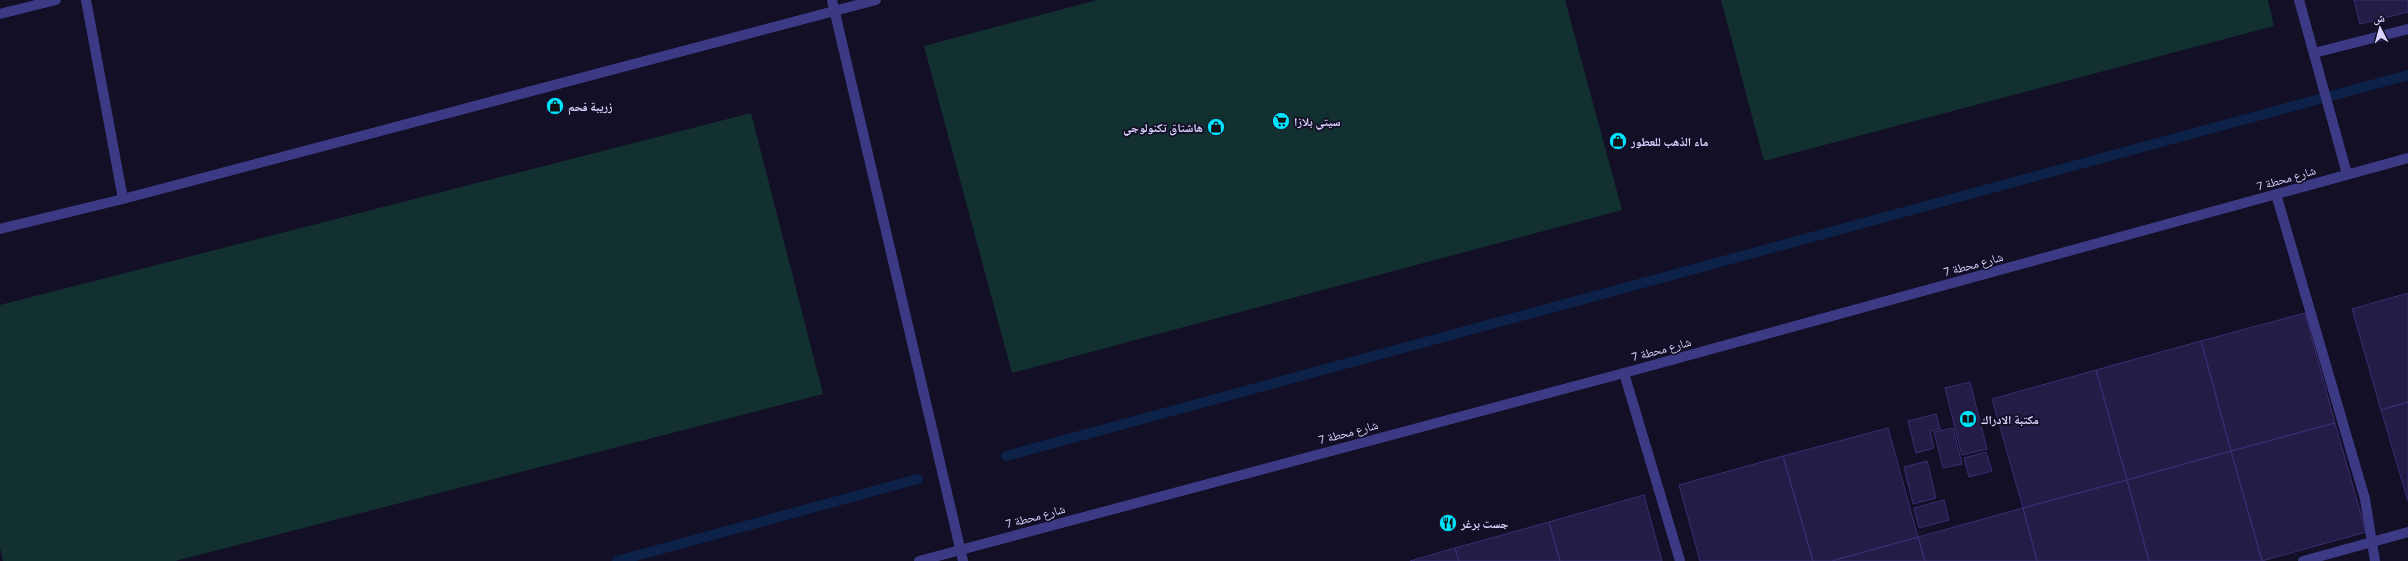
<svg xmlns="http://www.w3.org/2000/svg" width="2408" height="561" viewBox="0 0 2408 561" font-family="'Titillium Web','Noto Naskh Arabic',sans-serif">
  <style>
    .green { fill: #12302f }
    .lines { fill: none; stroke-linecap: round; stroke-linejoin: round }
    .stream { stroke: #0c2248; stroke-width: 10 }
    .building { fill: #241b47; stroke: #3b2d73 }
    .minor { stroke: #3d3a85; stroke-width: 10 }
    .tertiary { stroke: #3d3a85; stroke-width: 10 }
    .labels { text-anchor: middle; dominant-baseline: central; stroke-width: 3.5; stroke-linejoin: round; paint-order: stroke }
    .poi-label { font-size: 12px; font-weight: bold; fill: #d9d4ff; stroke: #130f26; text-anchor: start }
    .street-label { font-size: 12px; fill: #d9d4ff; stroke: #130f26 }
  </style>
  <rect width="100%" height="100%" fill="#130f26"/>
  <path class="green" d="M1097,0H1565L1622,210L1012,373L924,46Z
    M1721,0H2268L2274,26L1764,161Z
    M751,113L823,394L175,561H3L0,548V305Z"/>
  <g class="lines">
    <path class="stream" d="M1006,456L2408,75
      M617,561L918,479"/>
  </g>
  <path class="building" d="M2354,0H2408V12L2360,24Z
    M2408,293V402L2381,410L2352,309Z
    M2305,313L2335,423L2231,451L2201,341Z
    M2201,341L2231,451L2127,480L2096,370Z
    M2096,370L2127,480L2023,508L1992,399Z
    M1970,382L1987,449L1962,455L1945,388Z
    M2408,402V501L2381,410Z
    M1936,414L1940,429L1930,431L1934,448L1916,453L1908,421Z
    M2335,423L2366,532L2262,561L2231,451Z
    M1888,428L1918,537L1832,561H1813L1783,456Z
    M1953,428L1962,464L1943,468L1934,432Z
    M2231,451L2262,561H2149L2127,480Z
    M1986,452L1992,471L1969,477L1964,458Z
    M1783,456L1813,561H1700L1679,485Z
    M1927,461L1936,498L1913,504L1904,467Z
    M2127,480L2149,561H2037L2023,508Z
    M1644,495L1662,561H1560L1549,522Z
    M1944,500L1949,520L1919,528L1914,508Z
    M2023,508L2037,561H1925L1918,537Z
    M1549,522L1560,561H1459L1455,548Z
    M1918,537L1925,561H1832Z
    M1455,548L1459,561H1410Z"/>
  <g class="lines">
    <path class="minor" d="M86,0L123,199
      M2299,0L2347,174
      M0,14L56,0
      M2314,53L2408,29
      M2276,194L2365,499L2375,561
      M0,229L123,199L876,0
      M1624,373L1680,561
      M2303,561L2408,532"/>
    <path class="tertiary" d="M832,0L963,561
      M919,561L1624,373L2408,158"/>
  </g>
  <defs>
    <symbol id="shop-disc" viewBox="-11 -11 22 22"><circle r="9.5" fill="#00e5ff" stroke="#130f26"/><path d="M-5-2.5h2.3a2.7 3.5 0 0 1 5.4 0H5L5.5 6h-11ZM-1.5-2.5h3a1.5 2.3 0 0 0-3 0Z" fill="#111"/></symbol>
    <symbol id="supermarket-disc" viewBox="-11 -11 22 22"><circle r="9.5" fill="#00e5ff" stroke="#130f26"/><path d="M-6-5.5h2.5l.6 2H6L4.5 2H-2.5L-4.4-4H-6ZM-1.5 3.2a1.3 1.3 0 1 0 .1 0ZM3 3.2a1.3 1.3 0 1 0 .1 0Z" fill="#111"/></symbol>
    <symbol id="library-disc" viewBox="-11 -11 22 22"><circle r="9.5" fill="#00e5ff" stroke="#130f26"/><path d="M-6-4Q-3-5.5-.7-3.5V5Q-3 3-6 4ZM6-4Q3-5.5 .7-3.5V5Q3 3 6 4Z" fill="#111"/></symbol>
    <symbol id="restaurant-disc" viewBox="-11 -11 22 22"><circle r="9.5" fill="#00e5ff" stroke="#130f26"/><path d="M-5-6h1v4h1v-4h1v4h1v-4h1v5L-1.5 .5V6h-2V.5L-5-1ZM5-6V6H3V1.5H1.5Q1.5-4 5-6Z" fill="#111"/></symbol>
  </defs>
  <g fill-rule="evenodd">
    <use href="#shop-disc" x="545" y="96" width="20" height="20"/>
    <use href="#supermarket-disc" x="1271" y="111" width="20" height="20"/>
    <use href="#shop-disc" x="1206" y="117" width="20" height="20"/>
    <use href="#shop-disc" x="1608" y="131" width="20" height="20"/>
    <use href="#library-disc" x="1958" y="409" width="20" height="20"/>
    <use href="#restaurant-disc" x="1438" y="513" width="20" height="20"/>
  </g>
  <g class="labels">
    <g class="poi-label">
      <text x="568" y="106">زريبة فحم</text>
      <text x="1294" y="121">سيتي بلازا</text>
      <text x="1203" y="127" text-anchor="end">هاشتاق تكنولوجي</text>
      <text x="1631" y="141">ماء الذهب للعطور</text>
      <text x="1981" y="419">مكتبة الادراك</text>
      <text x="1461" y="523">جست برغر</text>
    </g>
    <g class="street-label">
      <text transform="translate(2286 178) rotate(-16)">شارع محطة 7</text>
      <text transform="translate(1973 264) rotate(-15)">شارع محطة 7</text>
      <text transform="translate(1661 349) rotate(-15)">شارع محطة 7</text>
      <text transform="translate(1348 432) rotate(-15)">شارع محطة 7</text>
      <text transform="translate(1035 516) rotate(-15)">شارع محطة 7</text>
    </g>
  </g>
  <g transform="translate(2380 28) rotate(354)" stroke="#130f26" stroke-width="3" paint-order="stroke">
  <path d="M0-3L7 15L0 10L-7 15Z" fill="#d9d4ff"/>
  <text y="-6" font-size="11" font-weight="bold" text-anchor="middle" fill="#d9d4ff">ش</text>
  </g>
</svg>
